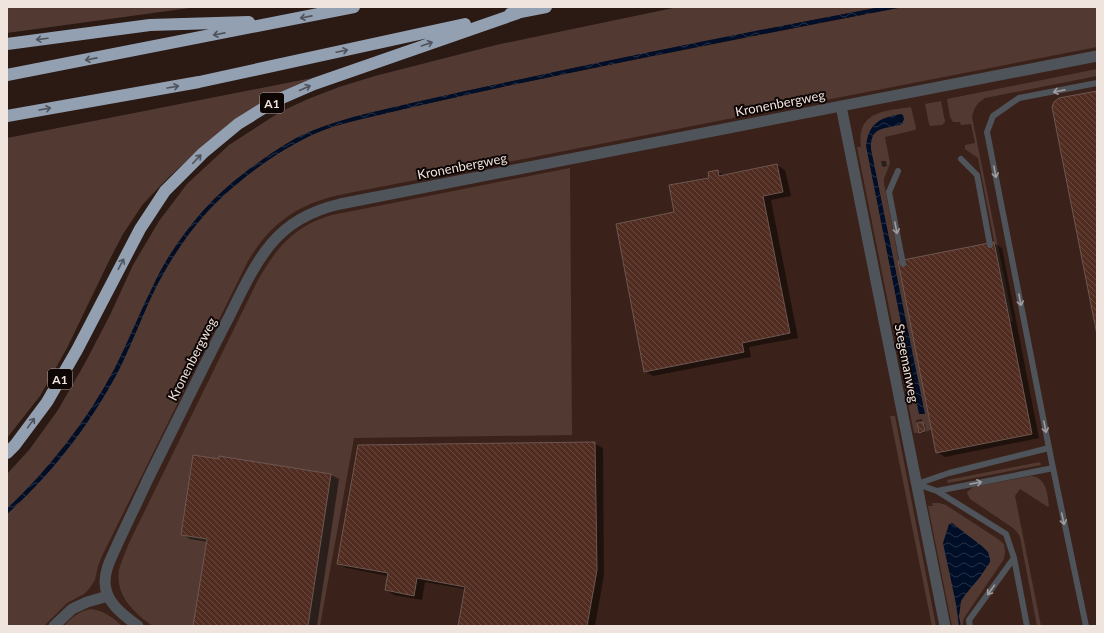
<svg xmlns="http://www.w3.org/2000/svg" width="1104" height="633" viewBox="0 0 1104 633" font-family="Lato,sans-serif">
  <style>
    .built { fill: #3a221a }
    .grass { fill: #523a33 }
    .water { fill: url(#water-waves) }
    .shadow { fill: #0007 }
    .building { fill: url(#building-back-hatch); stroke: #6d5751 }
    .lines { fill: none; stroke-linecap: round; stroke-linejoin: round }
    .service { stroke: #4f545b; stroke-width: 6 }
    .minor { stroke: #4f545b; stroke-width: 11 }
    .motorway { stroke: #92a0b1; stroke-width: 12 }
    .oneway { stroke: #50535b }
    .oneway2 { stroke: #a09c9d }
    .labels { text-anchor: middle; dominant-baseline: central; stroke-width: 4; stroke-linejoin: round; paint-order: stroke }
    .shield { fill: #0e0605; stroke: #aca19e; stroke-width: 1 }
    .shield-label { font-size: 12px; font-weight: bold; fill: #f0e4df }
    .street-label { font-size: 13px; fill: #f0e4df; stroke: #0e0605 }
  </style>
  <defs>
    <pattern id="water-waves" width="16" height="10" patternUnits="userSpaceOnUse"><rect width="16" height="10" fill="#000e27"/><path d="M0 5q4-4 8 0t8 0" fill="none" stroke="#263146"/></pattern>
    <pattern id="building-back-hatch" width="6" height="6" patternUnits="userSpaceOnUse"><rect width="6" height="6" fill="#512c20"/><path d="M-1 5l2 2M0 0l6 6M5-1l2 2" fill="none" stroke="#6a4a40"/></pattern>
  </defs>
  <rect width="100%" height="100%" fill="#2b1913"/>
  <path class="built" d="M1097,28V626H17L267,202Z"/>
  <path class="grass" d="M7,7H197L7,33Z
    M678,7H881C752,32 622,57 494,85C456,93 419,101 382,110C356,116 329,123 305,134C293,139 283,146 272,153C247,170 222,189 202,212C183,234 166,258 154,284C140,312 129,340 115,368C87,421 50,468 7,509V474L29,450L58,410L85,363L110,315L133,265L159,221L187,184L229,145L280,112L308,99L339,87L375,76L496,45Z
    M903,7H1097V47L339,195C296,205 270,224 248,261L101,558L98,566L95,580L89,589L84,594L67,603L44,626H7V514C51,473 90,425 118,370C132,343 143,313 157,285C171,259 187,234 207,212C235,182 277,150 314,134C334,125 361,119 383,114C422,104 462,96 502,87C635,59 769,33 903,7Z
    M1097,69V76L985,98C977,103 974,108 972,117L1013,321L1010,322L978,158L965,149V145L975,143L971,124L961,125L960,122H953L950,117L947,99Z
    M312,78L269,98L196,152L168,178L143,204L123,234L108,263L67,348L40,396L7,438V375L8,354L7,333V138Z
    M941,101L945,122L942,125L930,126L929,124L925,104Z
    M911,107L916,128L915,130L885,137L890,163L884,179V183L931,430L925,432L922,419L916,420L918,433H914L857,147H861C856,111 885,111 911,107Z
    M570,168L572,435L354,438L320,626H153C134,613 115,595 119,570C121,561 126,552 129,543L257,282C276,248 294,226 332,215Z
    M890,416H895L936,626H932Z
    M1040,462L1041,465L948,483L947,480Z
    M1032,476C1047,479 1047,493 1049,505L1048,507L1020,489L1015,496L1041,626H1037L1020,537L1017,532L1013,528L970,499L968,495L967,492L973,487Z
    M932,503H939L946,505L998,539L1004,544L1005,552L1004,559L964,618L962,626H952L928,506H933Z
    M91,609C105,611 112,617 122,626H64C72,617 79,611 91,609Z"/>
  <path class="water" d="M881,7H903C771,32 639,58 507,86C466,95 424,104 383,114C361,119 334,125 314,134C277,151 235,182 207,212C187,234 171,259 157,285C144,311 134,339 121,366C93,421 53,473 7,514V509C50,468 87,421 115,368C129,340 140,312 154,284C166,258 183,234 202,212C222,189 247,170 272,153C283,146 293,139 305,134C329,123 356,116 382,110C419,101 456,93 494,85C622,57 752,31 881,7Z
    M901,114L903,115L904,119L902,124C885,130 870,125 871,149L925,414H919L866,146C869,123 879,118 901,114Z
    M952,523L983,547L988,552L990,559V562L980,577L965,595L961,601L959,617L961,626H959L956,604L943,543L949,524Z"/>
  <path class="shadow" d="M881,161H886L887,166L884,167L882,166Z
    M777,165L785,170L791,196L771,200L798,338L749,347L751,357L653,376L645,371L675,213L717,171L724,176Z
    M994,243L1002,248L1039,438L945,457L937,452Z
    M923,423L925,424L926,432L921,433L920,432Z
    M594,443L603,448L604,575L595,626H459L465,589L425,582L422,600L394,595L386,590L388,576L347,568L338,564Z
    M220,458L331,475L339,479L317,626H194L208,542L190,539L182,534Z"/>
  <path class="building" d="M1097,91V335L1052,107L1054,102L1059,98Z
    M777,164L783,192L763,196L790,333L742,343L744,352L644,372L616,224L674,212L669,185L709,178L708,172L718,170L719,176Z
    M994,242L1032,434L936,453L898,261Z
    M923,422L925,431L919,433L917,423Z
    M595,442L597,570L587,626H458L465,587L417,578L414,596L385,590L388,573L337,564L358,445Z
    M193,455L219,459V456L331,474L308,626H193L207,539L181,535Z"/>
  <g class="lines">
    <path class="service" d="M961,159L977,175L990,245
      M898,171L889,192L903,264
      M1049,448L1053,468
      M937,491L1053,468L1086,626
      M970,626L969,620L1014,558
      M1027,626L1014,558L1006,534L937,491L917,484L949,473L1049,448L987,132L993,116L1019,98L1097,83"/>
    <path class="minor" d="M841,106L945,626
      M54,626L72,609L87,602L108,596
      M138,626C123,615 105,602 105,582C105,568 112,557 117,545C127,523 138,501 148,479C175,425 201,371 229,317C241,293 254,264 271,244C289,222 314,210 340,204L1097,56"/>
    <path class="motorway" d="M510,14L546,7
      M7,44L150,25L249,22
      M7,75L354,7
      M7,116L199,82L465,24
      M7,453L15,445L47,402L77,350L140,229L165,191L203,153L238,124L275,101L314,84L518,13"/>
  </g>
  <defs><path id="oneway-shaft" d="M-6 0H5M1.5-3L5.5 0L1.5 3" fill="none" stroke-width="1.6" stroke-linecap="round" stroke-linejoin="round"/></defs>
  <g class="oneway">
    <use href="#oneway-shaft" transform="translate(306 17) rotate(169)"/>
    <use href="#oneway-shaft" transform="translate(219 34) rotate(169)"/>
    <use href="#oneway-shaft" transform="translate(42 39) rotate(173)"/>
    <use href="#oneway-shaft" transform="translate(427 44) rotate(-19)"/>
    <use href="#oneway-shaft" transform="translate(342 51) rotate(-12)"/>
    <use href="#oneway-shaft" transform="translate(91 59) rotate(169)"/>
    <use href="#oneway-shaft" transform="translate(173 87) rotate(-10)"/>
    <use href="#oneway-shaft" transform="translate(305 88) rotate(-24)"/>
    <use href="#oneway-shaft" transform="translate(45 109) rotate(-10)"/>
    <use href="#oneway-shaft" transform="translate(197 159) rotate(-46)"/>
    <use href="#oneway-shaft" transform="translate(121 264) rotate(-62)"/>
    <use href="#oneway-shaft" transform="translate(31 423) rotate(-54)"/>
  </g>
  <g class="oneway2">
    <use href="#oneway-shaft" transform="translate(1059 91) rotate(169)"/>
    <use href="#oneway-shaft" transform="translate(995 172) rotate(79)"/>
    <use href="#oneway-shaft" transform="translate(896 228) rotate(79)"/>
    <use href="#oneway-shaft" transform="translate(1020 300) rotate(79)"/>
    <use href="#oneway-shaft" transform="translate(1045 427) rotate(79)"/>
    <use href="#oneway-shaft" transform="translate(976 483) rotate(-11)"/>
    <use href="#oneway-shaft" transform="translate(1063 519) rotate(78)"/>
    <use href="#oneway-shaft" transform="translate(991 590) rotate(126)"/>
  </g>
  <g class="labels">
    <g class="shield">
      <rect x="260" y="93" width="24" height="20" rx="3"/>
      <rect x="48" y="369" width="24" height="20" rx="3"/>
    </g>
    <g class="shield-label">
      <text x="272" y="103">A1</text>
      <text x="60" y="379">A1</text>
    </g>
    <g class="street-label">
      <text transform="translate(780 103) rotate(-11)">Kronenbergweg</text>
      <text transform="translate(462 166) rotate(-11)">Kronenbergweg</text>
      <text transform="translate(192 359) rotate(-63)">Kronenbergweg</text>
      <text transform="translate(907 363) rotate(79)">Stegemanweg</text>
    </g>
  </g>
  <rect width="1104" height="633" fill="none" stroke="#f0e4df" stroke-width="16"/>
</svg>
